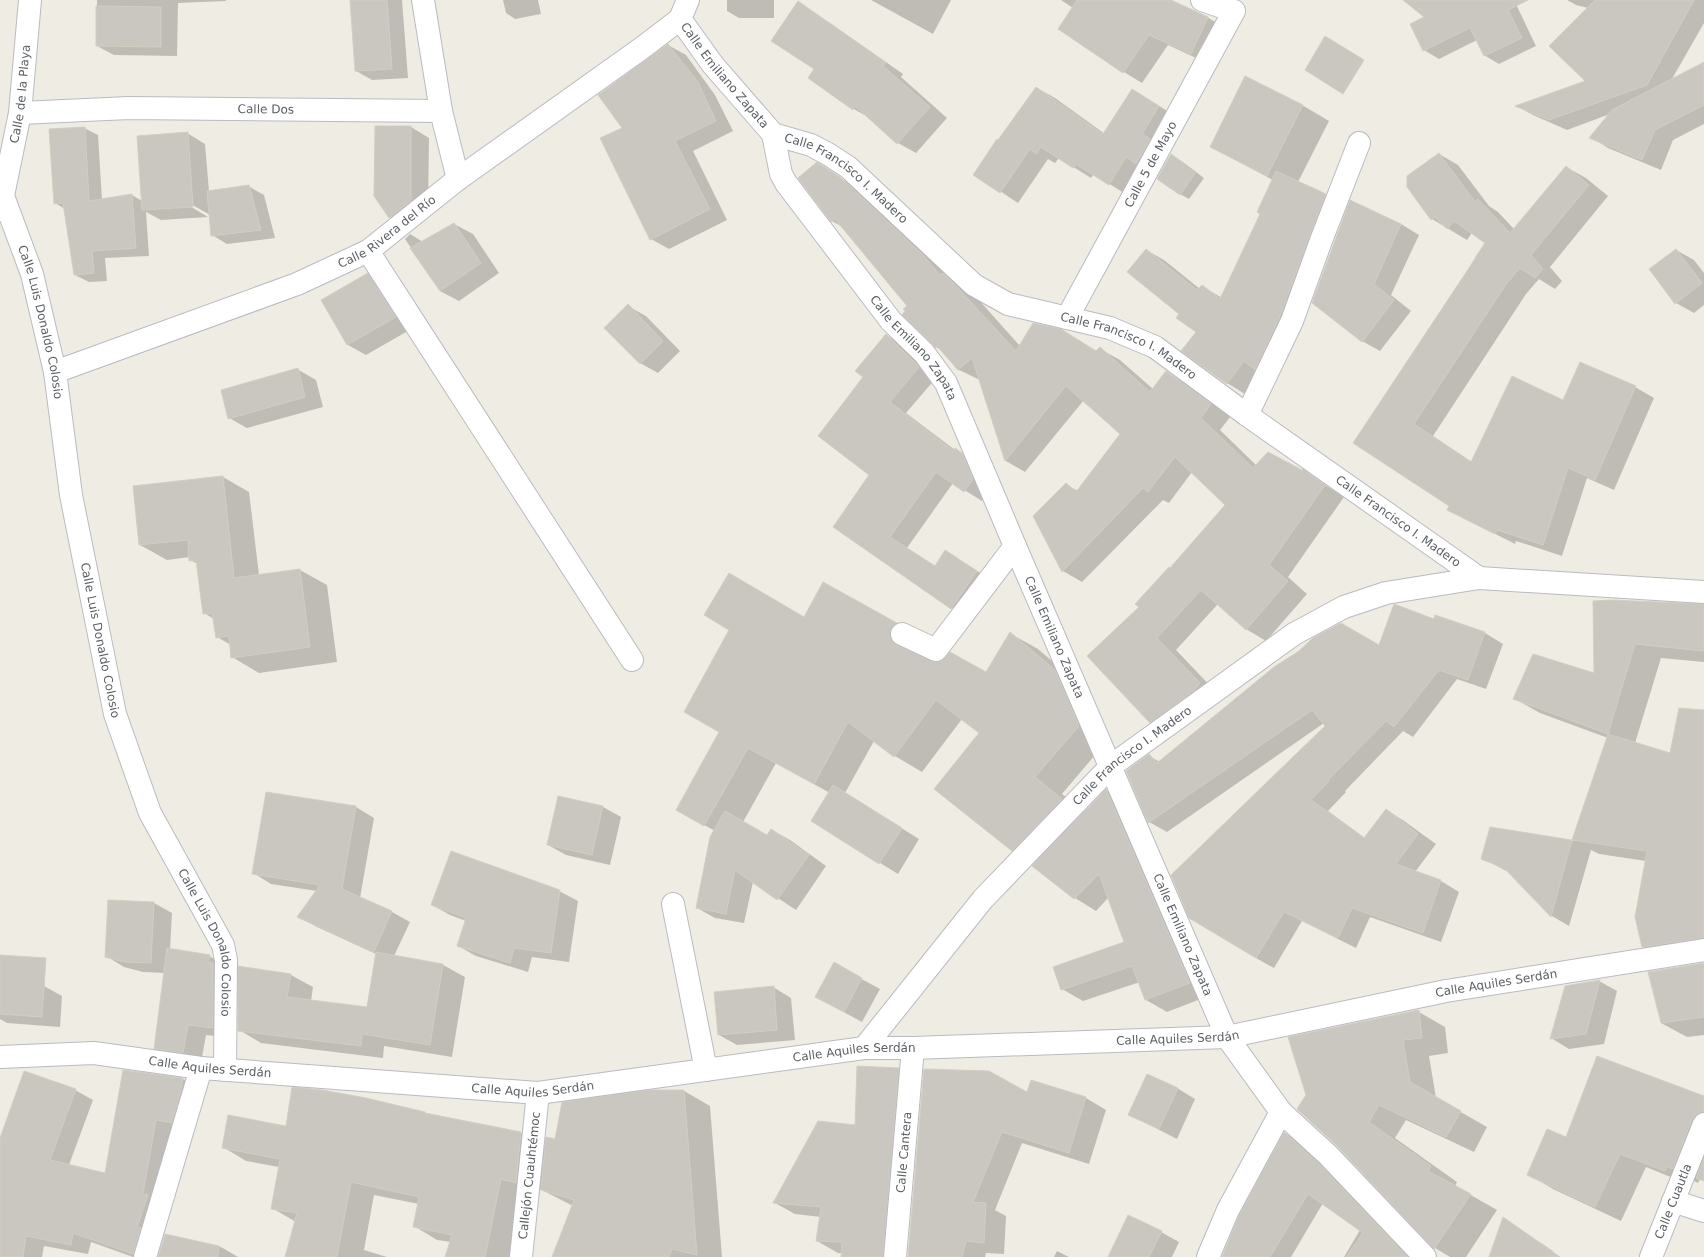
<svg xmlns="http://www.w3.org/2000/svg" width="1704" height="1257" viewBox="0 0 1704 1257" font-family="'DejaVu Sans',sans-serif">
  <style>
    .shadow { fill: #0003 }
    .building { fill: #cac7c0; stroke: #d4cec1 }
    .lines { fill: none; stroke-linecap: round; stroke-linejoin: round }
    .minor-casing { stroke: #b8bbc0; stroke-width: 24 }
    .minor { stroke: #fff; stroke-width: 22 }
    .labels { text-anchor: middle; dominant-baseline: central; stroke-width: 3; stroke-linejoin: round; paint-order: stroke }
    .street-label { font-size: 12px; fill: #5b6065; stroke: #fff }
  </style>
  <rect width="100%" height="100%" fill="#efece3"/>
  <path class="shadow" d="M97,0H226V1L178,3L177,56L114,55L97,46Z
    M351,0H402L408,78L372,80L356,71Z
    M503,0H538L541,14L515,19L506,13Z
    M727,0H774V18H739L727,11Z
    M871,0H951L933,34Z
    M1061,0H1169L1207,17L1225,28L1209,64L1168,45L1142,83L1124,72L1059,28L1073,8Z
    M1406,0H1514L1536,46L1499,64L1484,55L1477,40L1439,59L1424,50L1426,17Z
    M1567,0H1704V23L1672,79L1704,63V124L1673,140L1661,170L1608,148L1591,137L1610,114L1567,130L1533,115L1517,106L1586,81L1588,8L1576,5Z
    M816,14L833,25L903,74L901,77L947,118L916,153L898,143L871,119L854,109L815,69Z
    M668,45L686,55L715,95L733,131L693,151L727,220L669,249L651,239L624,128Z
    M1037,88L1055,98L1105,134L1133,90L1177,117L1127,195L1094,174L1091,178L1059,158L1055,163L1048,159L1018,203L974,174Z
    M1302,105L1329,121L1298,182L1343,205L1245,394L1227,383L1197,332L1181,314L1146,250L1164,260L1200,289L1202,286L1222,298L1262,214L1273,180L1211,147Z
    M376,127H411L429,138L428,211L408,228L390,217Z
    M84,128L98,135L102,200L132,195L142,201L187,133L205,144L209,191L248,186L264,195L275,238L227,244L212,235L210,215L189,203L188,205L208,217L161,220L146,212L149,256L105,258L107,281L89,282L75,275L65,209L55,203Z
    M1439,154L1458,165L1489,206L1498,212L1515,230L1566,167L1586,178L1608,196L1550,267L1562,281L1555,289L1539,279L1526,294L1433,436L1472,462L1564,402L1635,387L1654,398L1614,490L1587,478L1562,556L1516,541L1515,544L1468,520L1450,505L1354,443L1486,242L1472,233L1467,240L1432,219Z
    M1180,160L1204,178L1189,199L1180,194Z
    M817,164L860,190L978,299L1020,346L1097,352L1100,349L1120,360L1153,389L1166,372L1186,384L1231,416L1220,430L1257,466L1303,471L1344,497L1288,577L1307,594L1266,641L1246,629L1218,604L1176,650L1219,695L1171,733L1150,722L1140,607L1170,568L1226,505L1192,472L1169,503L1163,500L1082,582L1063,571L1067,485L1078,491L1122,434L1084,400L1025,472L1006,461L980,380L959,370L941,350L936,347L908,306L844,228L832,221L799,178Z
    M1351,202L1401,224L1419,235L1391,295L1411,311L1380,351L1362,341Z
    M454,224L473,234L499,273L459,301L440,291L405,239L410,234L423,242Z
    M1676,250L1694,260L1704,273V305L1694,313L1676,303Z
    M368,274L386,285L413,328L366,355L348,345L323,301Z
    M628,306L646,316L680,351L658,373L640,363Z
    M886,335L904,345L936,378L906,413L955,450L973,460L990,489L982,501L953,483L907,548L936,567L946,551L994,582L969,618L952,608L834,526L870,475L864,377Z
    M297,369L316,380L323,407L247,428L229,418Z
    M223,477L249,492L259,575L300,570L327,585L337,662L259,673L232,657L231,645L217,637L214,619L204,613L198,564L190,560V557L167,560L140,545Z
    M823,583L924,639L917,652L919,657L931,662L986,673L1011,634L1038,649L1082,687L1106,742L1062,794L1085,812L1106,790L1127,802L1211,995L1167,1012L1146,1000L1140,982L1083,1001L1062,989L1125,943L1108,898L1096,911L1075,898L1034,866L1036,863L1013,850L980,733L962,719L922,772L895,756L874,741L845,793L919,839L898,874L812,821L830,793L776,763L743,822L767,836L772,830L790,840L826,866L796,910L753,882L744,923L715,918L697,908L715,831L677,810L804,618Z
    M1594,602L1704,605V662L1661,658L1635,743L1671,755L1704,711V955L1668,961L1643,947L1646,861L1599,854L1591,850L1569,926L1552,916L1510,873L1482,858L1491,828L1573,841L1608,738L1540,713L1515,699L1595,674Z
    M1436,616L1485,633L1503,644L1486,689L1457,679L1413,737L1403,731L1345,791L1346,792L1328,811L1365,838L1387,810L1404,821L1436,844L1415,872L1441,881L1459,892L1441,942L1370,917L1356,948L1302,921L1274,968L1256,958L1327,726L1324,723L1167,832L1149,822V756L1160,762L1379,646L1434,620Z
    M267,793L356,807L374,818L360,898L392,912L410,922L394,956L443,965L465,977L452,1057L384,1046L383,1058L261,1043L239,1030L291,975L313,987L311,1001L368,1008L376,954L317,927L299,917L317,891L271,884L253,873Z
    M559,797L603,807L621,817L610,865L566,855L548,845Z
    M559,891L578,901L569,962L532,957L528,972L476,956L458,946L466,921L450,915L432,905Z
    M109,901L154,903L172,913L170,950L209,956L227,966L231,1038L206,1035L201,1063L173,1059L155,1048L165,973L143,972L124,967L106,956Z
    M834,964L880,989L862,1022L816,997Z
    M1704,964V1035L1687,1037L1661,1023Z
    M1599,981L1617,991L1604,1044L1569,1049L1551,1038Z
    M0,985L44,986L62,996L60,1027L7,1023L0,1019Z
    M773,987L791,998L795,1040L737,1045L719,1035Z
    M1419,1012L1445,1027L1448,1053L1429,1056L1436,1098L1487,1127L1474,1152L1406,1120L1395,1138L1457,1182L1455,1186L1497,1210L1466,1257H1450L1435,1248L1338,1146Z
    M898,1069L919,1080L904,1257H842L843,1253H838L817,1241L821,1217L795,1214L775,1203L856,1126Z
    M183,1079L200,1089L152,1257H133L91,1242L88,1254L44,1246L42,1257H0V1141L75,1090L93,1100L69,1165L105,1175Z
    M1032,1081L1086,1098L1106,1110L1089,1164L1022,1143L995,1210L1006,1216L1004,1254L986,1253L985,1257H909L1028,1093Z
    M1177,1088L1195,1099L1177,1139L1130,1115Z
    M684,1091L710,1106L722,1257H557L573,1206L540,1189L539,1196L525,1191L511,1257H446L451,1242L437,1240L414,1226L419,1204L374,1195L364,1250L387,1257H286L296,1222L272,1208L279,1167L246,1161L223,1147L286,1127L366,1098L425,1113L429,1115L521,1133L546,1148L556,1140Z
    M1704,1097V1118L1692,1111L1691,1113L1704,1120V1181L1700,1179L1698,1183L1692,1180L1690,1185L1646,1167L1621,1221L1553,1189L1528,1174L1567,1138Z
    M1285,1133L1300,1142L1334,1174L1413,1257H1344L1360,1230L1323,1203L1291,1257H1223Z
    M1503,1218L1553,1251L1551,1257H1490Z
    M1161,1232L1179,1242L1172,1257H1109Z
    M166,1235L221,1247L238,1257H159Z
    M1057,1251L1069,1257H1054Z"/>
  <path class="building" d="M350,0H387L392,69L355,71Z
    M1077,0H1171L1208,17L1191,54L1149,35L1123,73L1058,29Z
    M1403,0H1528L1508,10L1522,38L1484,56L1470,28L1423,51L1410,24L1424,17Z
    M1595,0H1694L1647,85L1549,120L1515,106L1585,81L1549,46Z
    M798,1L886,63L883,66L930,107L897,144L855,106L853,110L808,78L814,69L771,41Z
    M96,6L161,7V47L96,46Z
    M1325,36L1364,60L1343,94L1305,70Z
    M668,44L698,82L716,121L675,141L710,209L650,240L600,138L622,128L598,95Z
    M1704,62V105L1655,130L1642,160L1589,138L1612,110Z
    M1245,76L1303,105L1267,176L1210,147Z
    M1036,87L1103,134L1132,89L1159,106L1142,134L1150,139L1136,164L1126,157L1109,185L1076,164L1073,168L1041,147L1036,154L1030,149L1000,193L973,175L997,139L998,140Z
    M375,126H411V201L389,218L374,196Z
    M85,127L89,201L132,194L136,248L92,251L94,273L74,275L63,203L54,204L49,129Z
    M188,132L193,207L142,210L137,136Z
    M1439,153L1475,202L1478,199L1510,233L1566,166L1589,185L1531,255L1543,269L1535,278L1520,268L1507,283L1414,424L1471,462L1512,376L1563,400L1580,362L1636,386L1595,480L1568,468L1543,545L1497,530L1495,534L1447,510L1449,506L1353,443L1475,259V258L1485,243L1454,221L1447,229L1435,217L1431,220L1407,187V176Z
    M1171,154L1196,172L1180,195L1157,179Z
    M817,162L840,177L923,255L940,275L943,273L957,287L1016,351L1033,323L1061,329L1096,351L1100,347L1150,392L1166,371L1211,404L1201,418L1253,468L1268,452L1302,470L1303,469L1325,485L1269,565L1288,581L1246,630L1201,590L1157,638L1200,683L1193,692L1150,723L1087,656L1139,607L1135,604L1169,567L1170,568L1225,505L1175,457L1148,492L1143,488L1062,572L1033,516L1066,483L1076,492L1120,434L1066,386L1005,461L972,358L958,370L937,346L936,348L902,315L905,311L903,309L907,306L835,219L831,222L798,178Z
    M1276,171L1326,194L1280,316L1255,370L1244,361L1227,384L1181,351L1196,332L1176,318L1179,314L1127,272L1146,249L1197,290L1202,285L1220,299L1260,214L1257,212Z
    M249,185L261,230L211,236L207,191Z
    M1350,200L1401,224L1374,284L1394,300L1362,342L1312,303Z
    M454,223L481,263L440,291L410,248Z
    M1676,249L1702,283L1675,304L1649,269Z
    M368,273L396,317L347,345L321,300Z
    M628,304L663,341L640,364L604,328Z
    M886,334L919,367L890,402L954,451L955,448L962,453L973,479L964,492L936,472L890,537L935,566L945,550L977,571L951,609L833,527L869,475L818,436L863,377L855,371Z
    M298,368L305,397L228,419L221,390Z
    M223,476L234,578L300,569L310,647L231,658L229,636L216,638L212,613L203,614L196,560L189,561L188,540L139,545L133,486Z
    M729,573L804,617L823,582L897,623L891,629L890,635L892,641L897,645L936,662L942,661L950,652L986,672L1010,632L1055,670L1079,726L1035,777L1062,799L1012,851L934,789L979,733L936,700L894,757L848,722L814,784L748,748L704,826L676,810L719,732L684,712L729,630L704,615Z
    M1612,600L1704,604V651L1635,644L1608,734L1513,699L1533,654L1594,673L1593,601Z
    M1394,604L1434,619L1435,615L1485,632L1468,680L1439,670L1394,727L1386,721L1328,780L1329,781L1311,800L1364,838L1386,809L1418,834L1396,864L1441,880L1423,933L1352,908L1338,938L1284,912L1256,958L1189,918L1171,875L1325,726L1312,710L1148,823L1126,771L1149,754L1157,763L1274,667L1299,651L1313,638L1341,623L1379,645Z
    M1679,708L1704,710V938L1642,947L1635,917L1647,851L1572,840L1608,734L1670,753Z
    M833,785L902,828L879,864L811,821Z
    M1106,789L1190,983L1145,1000L1132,966L1061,990L1053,967L1124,942L1099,874L1074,899L1032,866Z
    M266,792L356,806L342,889L392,911L374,952L297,917L320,885L252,874Z
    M558,796L603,806L592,855L547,845Z
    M725,811L767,835L771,829L809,855L777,900L735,870L726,914L696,908L710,837Z
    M1490,827L1572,840L1551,917L1504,868L1481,859Z
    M451,851L560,890L551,953L514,948L510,963L457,946L466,918L431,905Z
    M108,900L154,902L151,963L124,962L105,957Z
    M167,948L210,955L208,962L213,963V1028L188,1025L183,1053L154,1049Z
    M376,952L443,964L430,1045L362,1034L361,1046L238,1031V966L291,974L287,997L367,1007Z
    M0,955L46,958L42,1017L0,1014Z
    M834,962L862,978L844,1012L815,997Z
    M1704,963V1017L1661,1023L1648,972Z
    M1600,980L1586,1034L1550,1039L1565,986Z
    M774,986L777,1030L718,1035L714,992Z
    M1419,1010L1422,1038L1403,1040L1410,1082L1461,1111L1446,1137L1379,1105L1369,1122L1431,1166L1428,1171L1471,1194L1434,1249L1337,1146L1297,1109L1306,1095L1288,1037Z
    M1597,1056L1704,1096V1112L1697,1114L1692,1119L1673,1169L1667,1167L1665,1171L1620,1154L1595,1207L1527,1175L1547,1129L1566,1137Z
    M857,1066L899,1068L883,1257H841L842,1242L816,1241L821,1207L773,1203L818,1121L855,1125Z
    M924,1069L989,1071L1027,1092L1031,1080L1086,1097L1069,1153L1002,1132L973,1202L986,1203L984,1243L966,1241L962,1257H908Z
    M123,1070L183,1078L180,1095L172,1123L156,1120L143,1194L148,1195L137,1227L141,1228L133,1254L73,1233L71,1245L26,1236L23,1257H0V1138L24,1071L76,1089L50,1160L105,1173Z
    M1147,1074L1178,1088L1159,1129L1128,1115Z
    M292,1087L322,1090L366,1098L425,1112V1113L521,1132L516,1183L501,1179L485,1257H445L452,1235L413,1227L419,1197L351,1182L337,1257H285L297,1213L271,1209L280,1159L222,1148L228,1115L286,1126Z
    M648,1090H684L697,1255L672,1249L669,1257H552L574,1200L541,1190L546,1137L555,1139L562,1102Z
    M1284,1132L1319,1164L1408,1257H1346L1363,1233L1308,1194L1270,1257H1222L1239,1215Z
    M1704,1158V1181L1696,1178Z
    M1128,1215L1162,1231L1149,1257H1108Z
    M1503,1217L1560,1257H1489Z
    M165,1234L219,1246L218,1257H158Z"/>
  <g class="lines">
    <defs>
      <g id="minor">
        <path d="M423,0L441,111"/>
        <path id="s1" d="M680,19L713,65L773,134L781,174L786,183L891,321L924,353L946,383L1015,546L1227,1037L1281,1112L1328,1155L1425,1257"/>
        <path d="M680,19L688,0"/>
        <path id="s2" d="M20,113L129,108L441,111L458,179"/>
        <path id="s3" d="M773,134L811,145L828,154L848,167L974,285L1008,304L1110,328L1155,347L1247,415L1479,578"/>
        <path id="s4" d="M3,196L32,274L55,372L71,495L115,714L150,813L223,945L226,960L225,1070"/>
        <path id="s5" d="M0,210L20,113L30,0"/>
        <path d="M368,251L632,660"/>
        <path id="s6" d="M1067,318L1234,11L1202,0"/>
        <path id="s7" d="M55,372L297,284L368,251L458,179L642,48L680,19"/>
        <path d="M1247,415L1292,321L1322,238L1359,143"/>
        <path d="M902,634L936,650L1015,546"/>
        <path d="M673,904L706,1070"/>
        <path id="s8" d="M864,1048L983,899L1111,766L1294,634L1344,607L1386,593L1479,578L1704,592"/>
        <path id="s9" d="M0,1057L94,1053L201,1068L538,1093L864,1048H913L1227,1037L1446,991L1704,950"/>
        <path d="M1673,1201L1704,1211"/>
        <path d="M145,1257L201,1068"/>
        <path id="s10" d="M521,1257L538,1093"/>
        <path id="s11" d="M895,1257L913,1048"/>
        <path d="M1208,1257L1228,1210L1281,1112"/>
        <path id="s12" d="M1651,1257L1704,1124"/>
      </g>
    </defs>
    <use href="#minor" class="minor-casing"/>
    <use href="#minor" class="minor"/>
  </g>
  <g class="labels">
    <g class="street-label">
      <text stroke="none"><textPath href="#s1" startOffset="72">Calle Emiliano Zapata</textPath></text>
      <text stroke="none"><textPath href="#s5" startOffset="118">Calle de la Playa</textPath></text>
      <text stroke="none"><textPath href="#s2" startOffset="246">Calle Dos</textPath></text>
      <text stroke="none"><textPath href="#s6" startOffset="175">Calle 5 de Mayo</textPath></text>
      <text stroke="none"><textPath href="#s3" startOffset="87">Calle Francisco I. Madero</textPath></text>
      <text stroke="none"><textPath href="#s7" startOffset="362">Calle Rivera del Río</textPath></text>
      <text stroke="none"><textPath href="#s4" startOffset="132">Calle Luis Donaldo Colosio</textPath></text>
      <text stroke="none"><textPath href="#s3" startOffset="423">Calle Francisco I. Madero</textPath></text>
      <text stroke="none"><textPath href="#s1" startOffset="408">Calle Emiliano Zapata</textPath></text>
      <text stroke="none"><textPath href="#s3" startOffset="747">Calle Francisco I. Madero</textPath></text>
      <text stroke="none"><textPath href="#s1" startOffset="732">Calle Emiliano Zapata</textPath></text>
      <text stroke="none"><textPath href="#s4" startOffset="456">Calle Luis Donaldo Colosio</textPath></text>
      <text stroke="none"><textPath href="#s8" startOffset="398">Calle Francisco I. Madero</textPath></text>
      <text stroke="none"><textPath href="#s1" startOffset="1056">Calle Emiliano Zapata</textPath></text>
      <text stroke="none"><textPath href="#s4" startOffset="780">Calle Luis Donaldo Colosio</textPath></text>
      <text stroke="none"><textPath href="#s9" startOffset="1507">Calle Aquiles Serdán</textPath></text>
      <text stroke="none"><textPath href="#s9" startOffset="1183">Calle Aquiles Serdán</textPath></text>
      <text stroke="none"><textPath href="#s9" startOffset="859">Calle Aquiles Serdán</textPath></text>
      <text stroke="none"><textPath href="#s9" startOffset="211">Calle Aquiles Serdán</textPath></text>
      <text stroke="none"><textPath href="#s9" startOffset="535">Calle Aquiles Serdán</textPath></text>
      <text stroke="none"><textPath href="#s11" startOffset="105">Calle Cantera</textPath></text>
      <text stroke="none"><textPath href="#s10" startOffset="82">Callejón Cuauhtémoc</textPath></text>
      <text stroke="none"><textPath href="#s12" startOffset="60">Calle Cuautla</textPath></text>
    </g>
  </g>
</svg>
